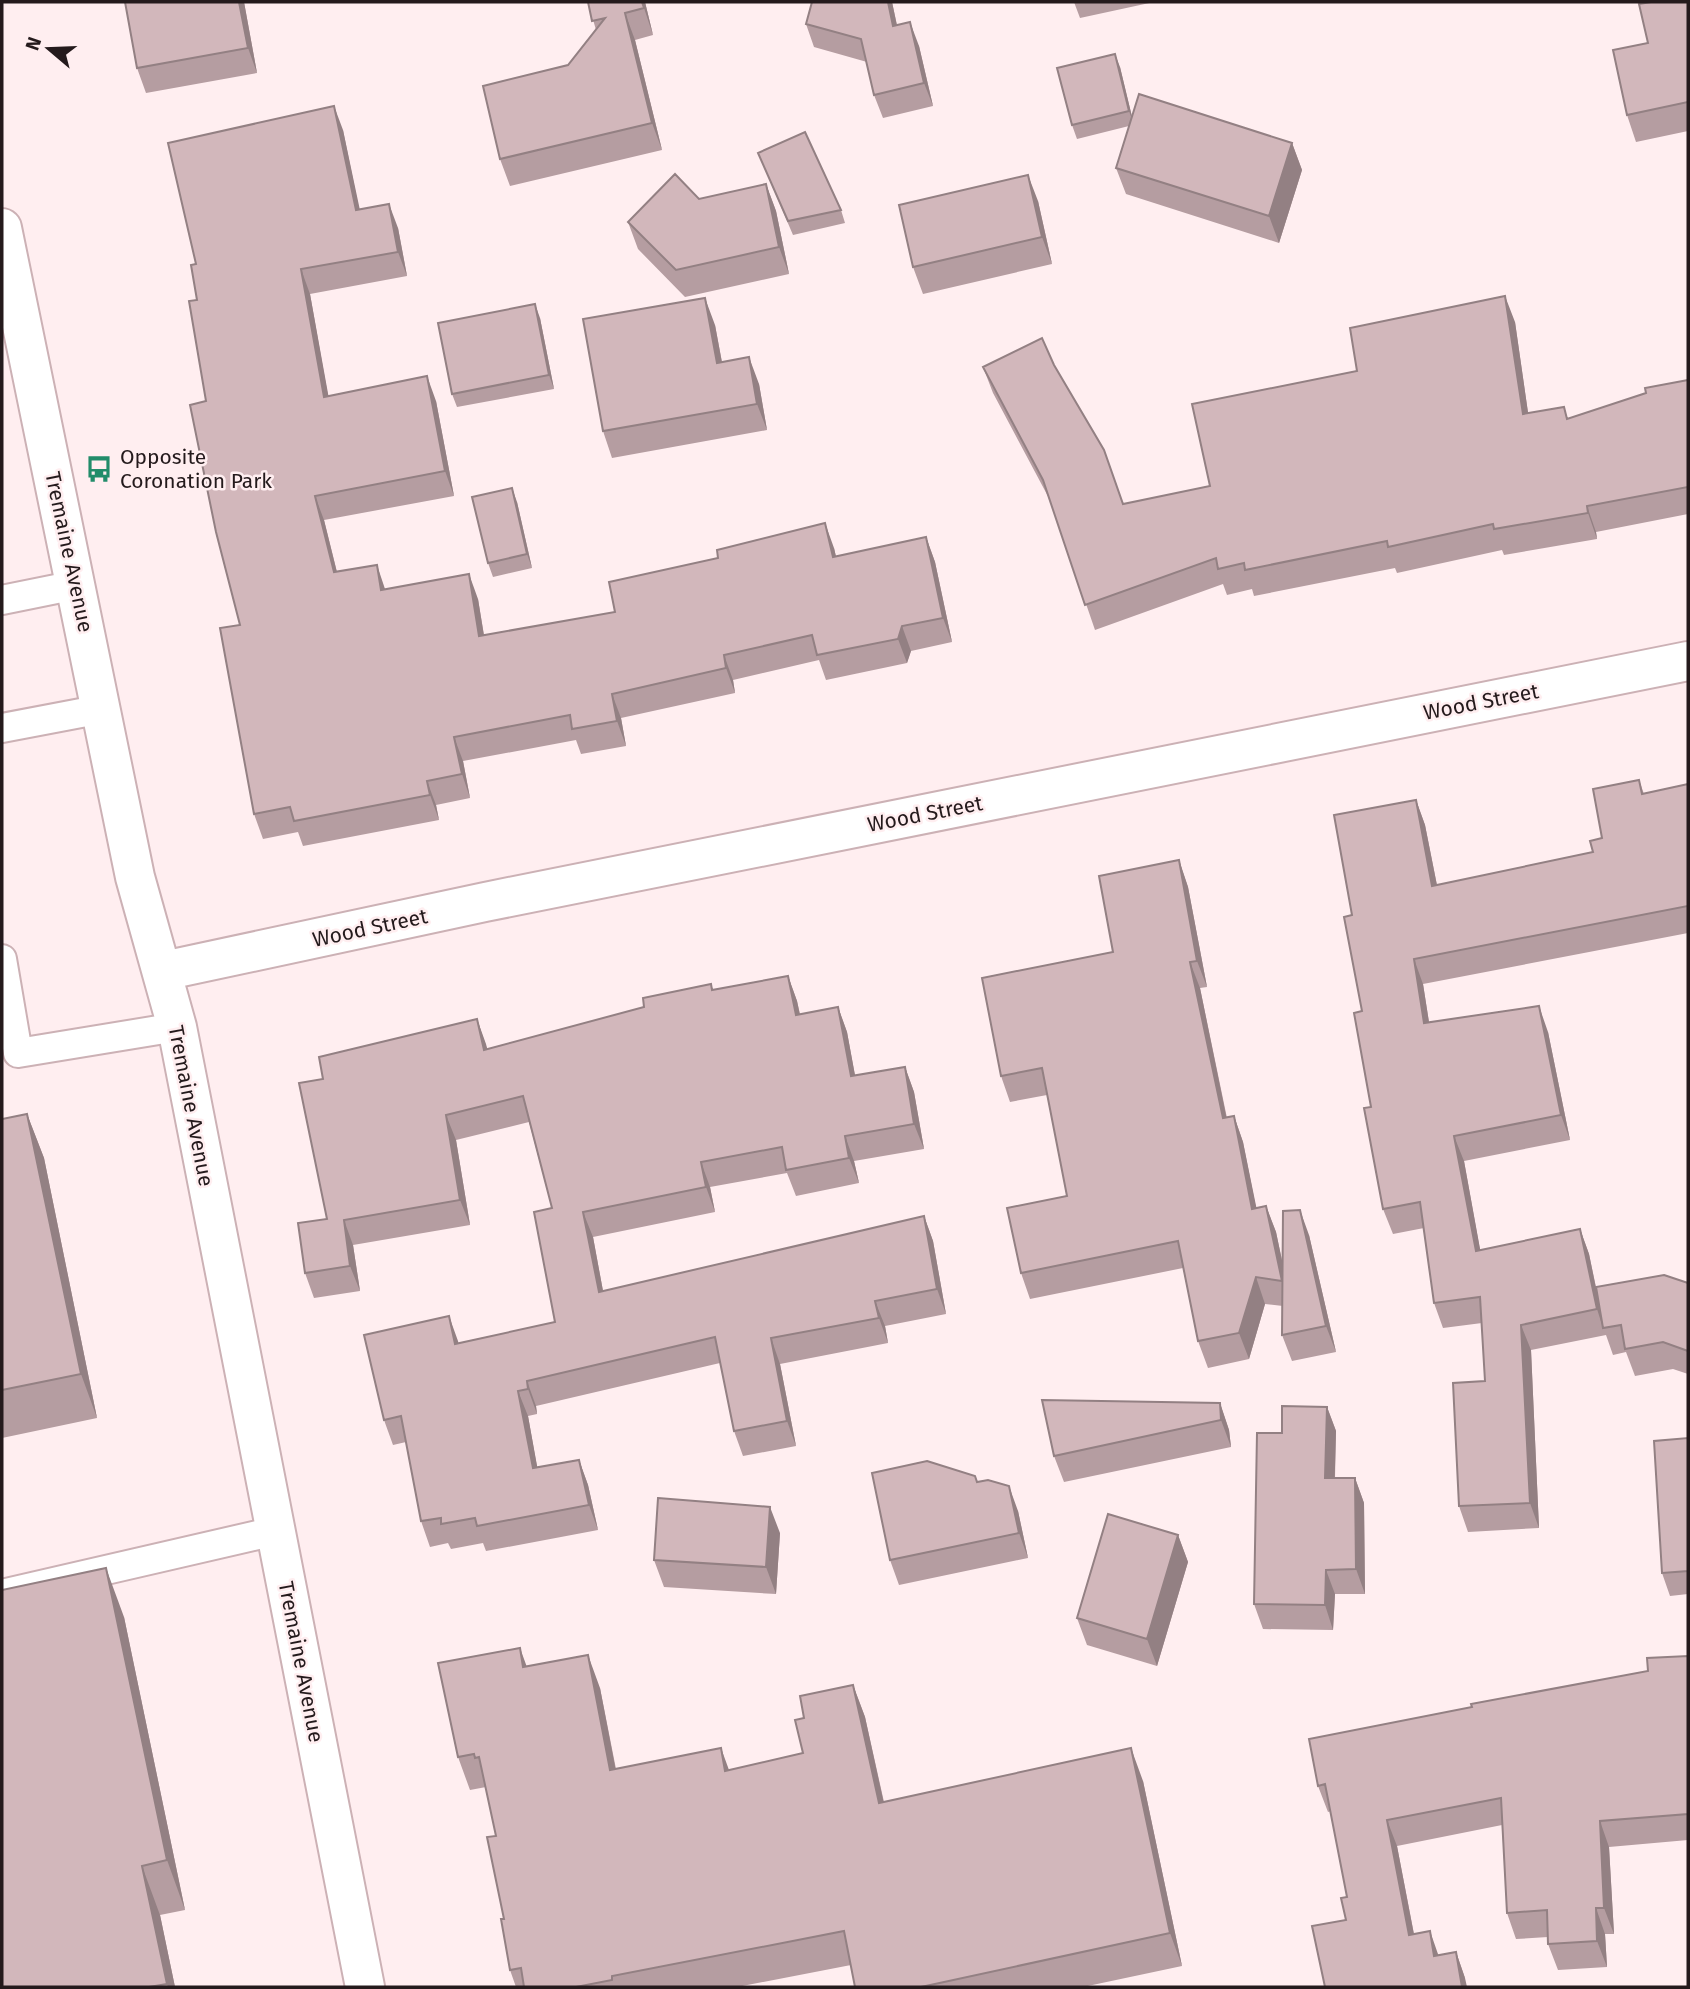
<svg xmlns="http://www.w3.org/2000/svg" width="1690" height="1989" viewBox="0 0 1690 1989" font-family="'Fira Sans',sans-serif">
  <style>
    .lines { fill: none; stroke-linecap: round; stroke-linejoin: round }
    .service-casing { stroke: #ccb1b5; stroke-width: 32 }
    .tertiary-casing { stroke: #ccb1b5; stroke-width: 42 }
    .secondary-casing { stroke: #ccb1b5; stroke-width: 42 }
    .service { stroke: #fff; stroke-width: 28 }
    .tertiary { stroke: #fff; stroke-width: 38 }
    .secondary { stroke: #fff; stroke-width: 38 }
    .wall { fill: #b59da1 }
    .shaded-wall { fill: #938083 }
    .building { fill: #d2b7bb; stroke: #938083; stroke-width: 2 }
    .labels { text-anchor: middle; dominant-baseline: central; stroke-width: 5; stroke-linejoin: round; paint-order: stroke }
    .poi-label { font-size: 21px; fill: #241a1c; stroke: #ffeef0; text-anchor: start }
    .street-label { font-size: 21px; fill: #241a1c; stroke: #ffeef0 }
  </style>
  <rect width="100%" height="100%" fill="#ffeef0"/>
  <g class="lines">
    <defs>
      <path id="service" d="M2,600L76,585
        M2,728L102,709
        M2,959L18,1053L177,1027
        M2,1594L275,1531"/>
      <path id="tertiary" d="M163,971L485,902L1688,661"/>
      <path id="secondary" d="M2,228L135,877L177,1027L365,1987"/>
    </defs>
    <use href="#service" class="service-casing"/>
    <use href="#tertiary" class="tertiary-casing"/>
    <use href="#secondary" class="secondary-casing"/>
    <use href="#service" class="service"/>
    <use href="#tertiary" class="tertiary"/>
    <use href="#secondary" class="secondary"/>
  </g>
  <path class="wall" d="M244,2L257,73L146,93L137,68Z
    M588,2H645L653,35L635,40L662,150L510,186L500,159L568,65L596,30Z
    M812,2H892L897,25L919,46L933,106L883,118L874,95L867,62L814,47L806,24Z
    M1074,2H1154L1080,18Z
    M1688,2V131L1636,142L1627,115L1648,43Z
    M1120,67L1132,117L1292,143L1302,170L1279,243L1126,194L1116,168L1129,126L1077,139L1072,125Z
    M343,130L359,209L398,228L407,276L310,294L328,396L436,401L454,496L324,520L337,572L385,589L478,599L484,635L615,612L834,548L836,557L926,537L935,562L952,642L911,651L907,663L826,680L819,660L733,680L735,693L621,718L626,746L581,754L576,740L463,761L470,798L436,805L439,820L303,846L298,832L263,839L254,814L240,625L206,401L197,300L196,264Z
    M758,153L841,210L845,223L793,235Z
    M766,184L776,211L789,274L685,297L638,249L628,222L699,199Z
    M1038,201L1052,264L923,294L913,267Z
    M540,318L554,389L457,407L452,394Z
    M1515,322L1528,413L1569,418L1688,380V514L1596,532L1597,539L1504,555L1502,550L1397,573L1395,568L1254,596L1252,589L1227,595L1223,584L1095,630L1051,502L993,393L983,367L1054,365L1123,504L1210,486L1357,371Z
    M715,325L722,362L759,384L767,430L612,458L603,431Z
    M517,502L532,568L493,577L488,563Z
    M1639,780L1644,794L1688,784V933L1423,984L1429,1022L1548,1032L1570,1140L1464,1161L1480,1250L1580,1229L1589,1254L1596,1287L1688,1283V1374L1673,1369L1635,1376L1626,1352L1613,1355L1606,1335L1531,1350L1539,1528L1468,1532L1459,1506L1485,1381L1482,1323L1443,1328L1434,1303L1424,1228L1393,1234L1383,1209L1371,1107L1352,915L1416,800L1425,825L1437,885L1593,852Z
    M1179,860L1188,887L1207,987L1200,988L1227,1118L1234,1116L1243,1142L1256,1208L1266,1206L1276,1232L1283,1265L1309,1235L1336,1352L1292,1361L1282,1335L1283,1306L1265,1304L1249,1359L1208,1368L1198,1341L1183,1268L1030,1299L1021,1273L1067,1196L1047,1095L1010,1102L1001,1076L1113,952Z
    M788,976L797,1001L800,1014L838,1007L847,1032L855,1076L905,1067L914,1092L924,1149L854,1161L859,1183L796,1196L787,1173L710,1187L715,1212L593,1237L603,1291L924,1216L933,1241L946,1314L885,1326L888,1343L780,1364L796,1446L743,1456L734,1431L720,1363L536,1406L537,1414L528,1416L537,1467L579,1460L588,1485L598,1530L486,1551L483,1543L451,1549L448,1543L430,1547L421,1521L406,1442L393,1445L384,1420L458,1343L555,1322L552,1208L529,1122L456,1140L470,1225L353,1245L360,1291L314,1298L305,1273L327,1219L323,1079L477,1019L487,1049L644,1007L711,984L713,990Z
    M27,1114L44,1158L97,1418L2,1438V1119Z
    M1220,1403L1229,1430L1231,1447L1064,1482L1054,1456Z
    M1327,1407L1336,1431L1335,1478H1355L1364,1503L1365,1594H1335L1333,1630L1263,1629L1254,1604L1282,1433Z
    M1688,1438V1594L1670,1596L1662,1573Z
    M975,1476L977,1482L1018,1511L1028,1558L899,1585L890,1560Z
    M780,1533L776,1594L664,1587L654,1560Z
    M1178,1535L1188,1562L1157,1666L1087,1645L1077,1618Z
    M124,1617L185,1910L160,1915L175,1987H2Z
    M1688,1656V1840L1609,1847L1614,1934H1605L1607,1967L1558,1970L1548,1944V1937L1516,1939L1507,1913L1502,1825L1397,1846L1414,1934L1439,1955L1456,1952L1465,1978L1346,1920L1347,1897L1331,1811L1328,1812L1318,1786L1472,1707L1648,1671Z
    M526,1667L600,1688L616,1769L729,1770L803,1753L804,1718L853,1685L865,1717L884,1802L1143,1781L1182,1966L1083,1987H855L851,1965L737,1987H516L510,1970L496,1836L486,1787L470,1790L458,1757Z"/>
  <path class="shaded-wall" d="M239,2H244L257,73L248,48Z
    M642,2H645L653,35Z
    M888,2H892L902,50L893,26Z
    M625,13L635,40L662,150L652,123Z
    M910,22L919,46L933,106L924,83Z
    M1115,54L1120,67L1134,125L1129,111Z
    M334,106L343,130L365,234L356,210Z
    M1292,143L1302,170L1279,243L1269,216Z
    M1028,175L1038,201L1052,264L1042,237Z
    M766,184L776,211L789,274L779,247Z
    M389,204L398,228L407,276L398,252Z
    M301,269L310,294L333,421L324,397Z
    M1505,296L1515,322L1532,440L1523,414Z
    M705,298L715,325L727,390L717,363Z
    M535,304L540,318L554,389L549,375Z
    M749,357L759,384L767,430L757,404Z
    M427,376L436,401L454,496L445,471Z
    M512,488L517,502L532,568L527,554Z
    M315,496L324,520L343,597L334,572Z
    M1587,506L1596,532L1597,539L1588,513Z
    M825,523L834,548L842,582L833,557Z
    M926,537L935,562L952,642L943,618Z
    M377,565L385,589L381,590Z
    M469,574L478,599L488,661L479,636Z
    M902,626L911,651L907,663L898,639Z
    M724,655L733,680L735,693L726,668Z
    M612,694L621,718L626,746L617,721Z
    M454,737L463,761L470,798L462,774Z
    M427,781L436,805L439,820L430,795Z
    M1416,800L1425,825L1442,911L1432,886Z
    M1179,860L1188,887L1207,987L1197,961Z
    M1414,959L1423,984L1433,1048L1424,1023Z
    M1190,962L1200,988L1232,1145L1223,1118Z
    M788,976L797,1001L805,1040L796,1015Z
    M1539,1006L1548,1032L1570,1140L1561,1115Z
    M838,1007L847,1032L860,1102L851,1076Z
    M477,1019L486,1044L494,1075L484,1050Z
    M905,1067L914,1092L924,1149L914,1124Z
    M27,1114L44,1158L97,1418L81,1374Z
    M446,1115L456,1140L470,1225L460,1200Z
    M1234,1116L1243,1142L1262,1235L1252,1209Z
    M845,1136L854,1161L859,1183L849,1158Z
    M1454,1136L1464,1161L1485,1276L1476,1251Z
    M701,1162L710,1187L715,1212L706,1187Z
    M1266,1206L1276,1232L1292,1308L1282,1281Z
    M1300,1210L1309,1235L1336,1352L1326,1326Z
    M583,1212L593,1237L608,1318L599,1292Z
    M924,1216L933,1241L946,1314L937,1289Z
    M344,1220L353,1245L360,1291L350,1266Z
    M1580,1229L1589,1254L1604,1328H1603L1597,1309Z
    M1256,1277L1265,1304L1249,1359L1239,1333Z
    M875,1301L885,1326L888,1343L879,1318Z
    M449,1316L458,1341L464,1369L455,1344Z
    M1521,1325L1531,1350L1539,1528L1530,1503Z
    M771,1338L780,1364L796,1446L787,1421Z
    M527,1381L536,1406L537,1414L528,1389Z
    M518,1391L528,1416L542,1493L533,1468Z
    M1220,1403L1229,1430L1231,1447L1221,1420Z
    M1327,1407L1336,1431L1334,1503L1325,1478Z
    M579,1460L588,1485L598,1530L589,1505Z
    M1355,1478L1364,1503L1365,1594L1356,1569Z
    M1009,1486L1018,1511L1028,1558L1019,1533Z
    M770,1507L780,1533L776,1594L766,1567Z
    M1178,1535L1188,1562L1157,1666L1147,1639Z
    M106,1568L124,1617L185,1910L167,1860Z
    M1326,1570L1335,1594L1333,1630L1325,1605Z
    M520,1648L532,1681L523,1667Z
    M588,1655L600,1688L622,1803L610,1770Z
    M853,1685L865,1717L891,1836L879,1803Z
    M721,1748L733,1781L725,1771Z
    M1131,1748L1143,1781L1182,1966L1170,1933Z
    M1387,1820L1397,1846L1419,1961L1409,1935Z
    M1600,1821L1609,1847L1614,1934L1604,1908Z
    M142,1866L160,1915L175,1987H168L167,1984Z
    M1596,1908L1605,1934L1607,1967L1597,1941Z
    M1430,1931L1439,1957L1434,1956Z
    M1456,1952L1465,1978L1467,1987H1462Z"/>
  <path class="building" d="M125,2H239L248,48L137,68Z
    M588,2H642L644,8L625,13L652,123L500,159L483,86L568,65L605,18L592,21Z
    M812,2H888L893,26L910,22L924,83L874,95L861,39L806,24Z
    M1651,2H1688V102L1627,115L1613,50L1648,43L1639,4Z
    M1115,54L1129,111L1072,125L1057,68Z
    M1139,94L1292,143L1269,216L1116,168Z
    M334,106L356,210L389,204L398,252L301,269L324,397L427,376L445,471L315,496L334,572L377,565L381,590L469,574L479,636L615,612L609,582L718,558L717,550L825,523L833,557L926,537L943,618L902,626L898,639L817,655L812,635L724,655L726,668L612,694L617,721L572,729L570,715L454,737L462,774L427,781L430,795L294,821L290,807L254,814L220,628L240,625L216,532L190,405L206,401L189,301L197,300L191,265L196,264L168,143Z
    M805,132L841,210L788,221L758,153Z
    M675,174L699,199L766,184L779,247L676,270L628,222Z
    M1028,175L1042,237L913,267L899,205Z
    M1505,296L1523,414L1564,407L1567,419L1646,393L1645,388L1688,380V487L1587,506L1588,513L1494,529L1493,524L1388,547L1387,541L1245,570L1244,563L1218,569L1216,558L1085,605L1043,480L983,367L1042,338L1054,365L1104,450L1123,504L1210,486L1192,404L1357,371L1350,328Z
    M705,298L717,363L749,357L757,404L603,431L583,319Z
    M535,304L549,375L452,394L438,323Z
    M512,488L527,554L488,563L472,497Z
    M1639,780L1642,794L1688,784V906L1414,959L1424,1023L1539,1006L1561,1115L1454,1136L1476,1251L1580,1229L1597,1309L1521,1325L1530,1503L1459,1506L1453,1383L1485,1381L1480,1297L1434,1303L1420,1202L1383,1209L1364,1108L1371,1107L1354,1013L1362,1011L1344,917L1352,915L1334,815L1416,800L1432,886L1593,852L1590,841L1602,838L1593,789Z
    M1179,860L1197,961L1190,962L1223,1118L1234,1116L1252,1209L1266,1206L1282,1281L1256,1277L1239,1333L1198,1341L1178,1241L1021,1273L1007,1208L1067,1196L1042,1068L1001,1076L982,978L1113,952L1099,876Z
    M788,976L796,1015L838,1007L851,1076L905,1067L914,1124L845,1136L849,1158L786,1170L782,1147L701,1162L706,1187L583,1212L599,1292L924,1216L937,1289L875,1301L879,1318L771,1338L787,1421L734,1431L715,1337L527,1381L528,1389L518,1391L533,1468L579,1460L589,1505L477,1526L475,1518L441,1524V1518L421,1521L401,1416L384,1420L364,1335L449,1316L455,1344L555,1322L534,1212L552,1208L523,1096L446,1115L460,1200L344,1220L350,1266L305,1273L298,1223L327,1219L299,1083L323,1079L319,1057L477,1019L484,1050L644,1007L643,998L711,984L712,990Z
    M27,1114L81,1374L2,1390V1119Z
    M1300,1210L1326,1326L1282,1335L1283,1211Z
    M1664,1275L1688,1283V1351L1663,1342L1625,1349L1621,1325L1603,1328L1596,1287Z
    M1042,1400L1220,1403L1221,1420L1054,1456Z
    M1282,1406L1327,1407L1325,1478H1355L1356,1569L1326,1570L1325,1605L1254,1604L1257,1433H1282Z
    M1688,1438V1571L1662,1573L1654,1441Z
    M927,1461L975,1476L977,1482L988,1480L1009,1486L1019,1533L890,1560L872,1473Z
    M658,1498L770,1507L766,1567L654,1560Z
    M1108,1514L1178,1535L1147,1639L1077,1618Z
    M106,1568L167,1860L142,1866L167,1984L149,1987H2V1590Z
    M520,1648L523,1667L588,1655L610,1770L721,1748L725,1771L803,1753L795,1720L804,1718L800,1696L853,1685L879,1803L1131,1748L1170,1933L921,1987H855L844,1931L612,1976V1980L576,1987H524L521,1968L510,1970L501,1919H504L487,1837L496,1836L479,1757L475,1758L474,1754L458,1757L438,1663Z
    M1688,1656V1814L1600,1821L1604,1908H1596L1597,1941L1548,1944L1547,1910L1507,1913L1501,1798L1387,1820L1409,1935L1430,1931L1434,1956L1456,1952L1462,1987H1325L1312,1926L1346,1920L1341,1898L1347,1897L1325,1784L1318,1786L1309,1739L1472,1707L1471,1704L1648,1671L1647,1658Z"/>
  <defs>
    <symbol id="bus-bare" viewBox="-9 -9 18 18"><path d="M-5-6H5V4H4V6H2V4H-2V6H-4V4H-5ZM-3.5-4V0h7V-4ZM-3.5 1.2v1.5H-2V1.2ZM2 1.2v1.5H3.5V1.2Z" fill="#228c6a" stroke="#ffeef0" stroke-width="2.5" paint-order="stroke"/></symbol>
  </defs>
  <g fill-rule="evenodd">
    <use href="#bus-bare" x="80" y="450" width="38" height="38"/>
  </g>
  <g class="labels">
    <g class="poi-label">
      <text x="120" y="457">Opposite<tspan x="120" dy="24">Coronation Park</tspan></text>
    </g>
    <g class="street-label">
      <text transform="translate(69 552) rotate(78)">Tremaine Avenue</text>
      <text transform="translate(1481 702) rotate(-11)">Wood Street</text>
      <text transform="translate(925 814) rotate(-11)">Wood Street</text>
      <text transform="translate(370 928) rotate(-12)">Wood Street</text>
      <text transform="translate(191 1106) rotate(79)">Tremaine Avenue</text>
      <text transform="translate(301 1662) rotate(79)">Tremaine Avenue</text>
    </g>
  </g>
  <rect width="1690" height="1989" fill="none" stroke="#241a1c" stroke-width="7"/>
  <g transform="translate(49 49) rotate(289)" stroke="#ffeef0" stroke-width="5" paint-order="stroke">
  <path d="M0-5L12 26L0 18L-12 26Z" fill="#241a1c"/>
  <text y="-10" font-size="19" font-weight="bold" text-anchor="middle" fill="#241a1c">N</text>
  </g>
</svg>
